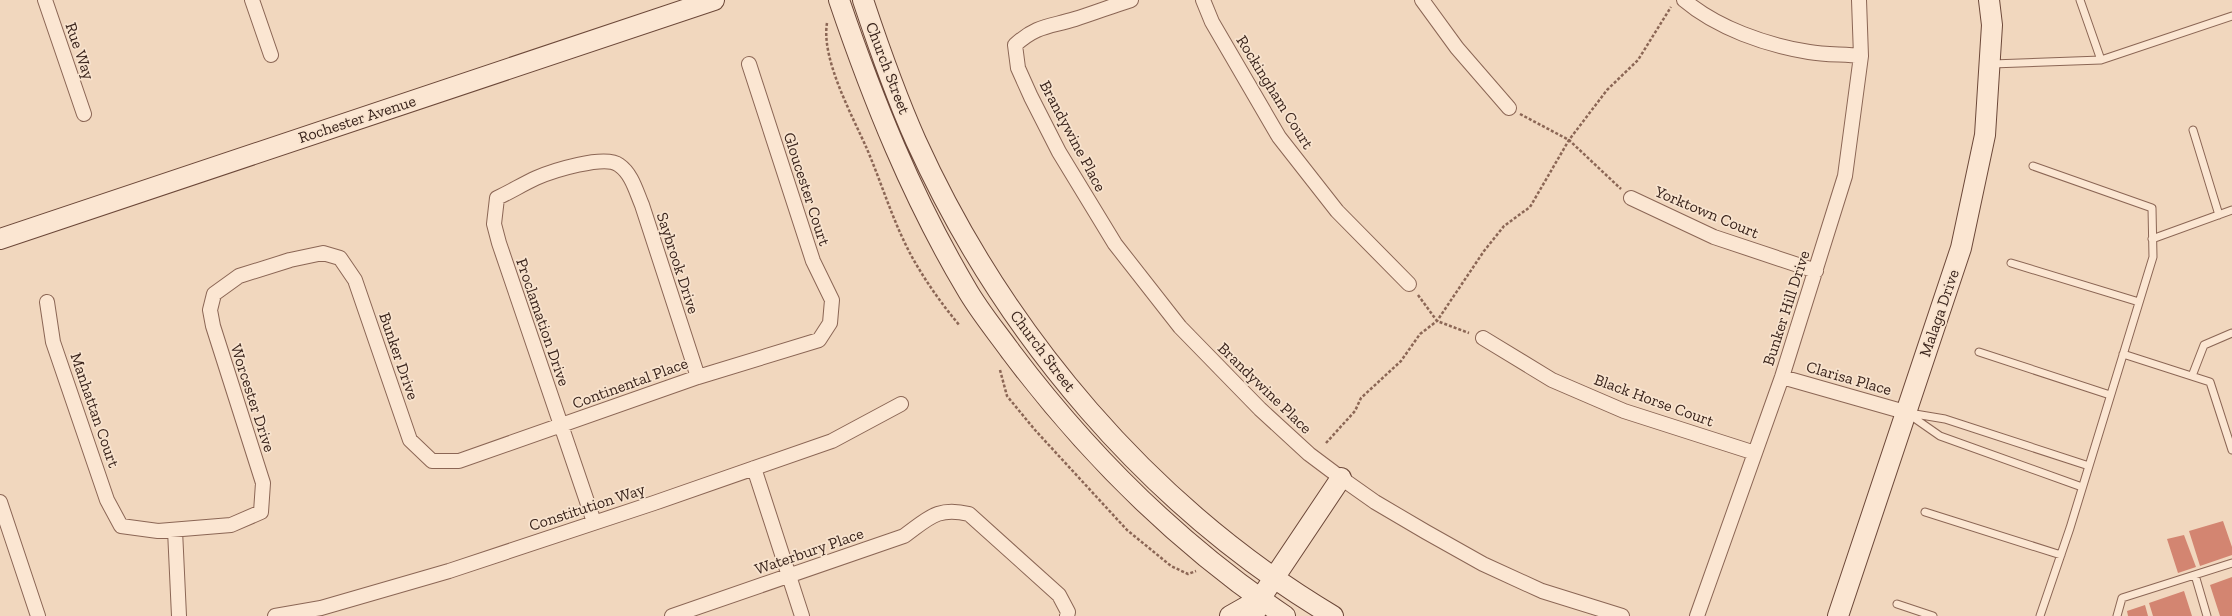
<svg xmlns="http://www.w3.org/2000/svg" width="2232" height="616" viewBox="0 0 2232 616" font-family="'Zilla Slab',serif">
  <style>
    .building { fill: #d38571 }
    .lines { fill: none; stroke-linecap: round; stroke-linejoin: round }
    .lane-casing { stroke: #8b6655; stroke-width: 9 }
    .street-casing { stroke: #8b6655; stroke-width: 16 }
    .secondary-casing { stroke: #6c4839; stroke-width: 22 }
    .path { stroke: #8b6655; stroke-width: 2.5; stroke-dasharray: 3 2; stroke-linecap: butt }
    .lane { stroke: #fbe6d2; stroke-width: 7 }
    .street { stroke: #fbe6d2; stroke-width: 14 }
    .secondary { stroke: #fbe6d2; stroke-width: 20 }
    .labels { text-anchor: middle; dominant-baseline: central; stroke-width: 3.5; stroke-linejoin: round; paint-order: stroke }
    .street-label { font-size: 16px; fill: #39231b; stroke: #f8e3ce }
  </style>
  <rect width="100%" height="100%" fill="#f1d7be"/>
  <path class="building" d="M2223,521L2232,547V555L2200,566L2189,531Z
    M2184,535L2196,567L2178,573L2167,539Z
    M2232,577V616H2220L2210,585Z
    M2184,591L2192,616H2153L2149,603Z
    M2145,605L2148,616H2128L2127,611Z"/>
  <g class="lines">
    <defs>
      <path id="lane" d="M2080,0L2101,60
        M1992,64L2101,60L2232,16
        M2193,130L2219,215
        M2033,166L2152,208L2153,257L2070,528L2040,616
        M2152,239L2232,210
        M2011,263L2139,302
        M1979,352L2110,395
        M2123,354L2210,382L2232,450
        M2192,376L2204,345L2232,333
        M1907,413L1940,436L2082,487
        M1909,413L1945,419L2089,466
        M1925,512L2061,555
        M2195,575L2207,616
        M1897,604L1933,616
        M2117,616L2122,598L2232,563"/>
      <path id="street" d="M45,0L84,114
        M252,0L271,55
        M1131,0C1112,6 1094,13 1075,19C1049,27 1037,25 1015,45L1018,68L1031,97L1059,152L1115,244L1180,327L1260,409L1309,454L1341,478L1375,502L1426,532L1483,564L1542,591L1622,616
        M1203,0L1212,22L1279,137L1337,211L1409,284
        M1422,0L1457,48L1509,108
        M1684,0C1717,28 1766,45 1809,52C1826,55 1844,54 1861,56
        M1631,198L1714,237L1816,271
        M47,302L53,342L107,500L121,526L158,531L231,525L261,512L263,483L213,326L210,310L214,294L239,276L290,260L323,253L340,258L355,280L410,440L432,461H459L698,377L819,340L830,323L832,300L813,261L749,64
        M1483,338L1552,380L1624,411L1755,453
        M1782,377L1905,412
        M754,468L802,616
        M0,502L38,616
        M594,522L499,243L494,224L497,198C510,192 523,184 536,178C552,171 605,154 619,165C632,174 636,191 642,205L698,377
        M175,530L179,616
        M275,616L321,608L449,571L654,503L832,441L901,404
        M672,616L904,536C928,519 937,506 969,514L1059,595L1068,612L1067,616
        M1697,616L1782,377L1845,176L1861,56L1859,0"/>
      <path id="secondary" d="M839,0C873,100 912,197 966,288C979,311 996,331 1011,352C1087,453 1180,545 1285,616
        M863,0C879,48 896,96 916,141C1004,335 1150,507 1333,616
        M0,239L714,0
        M1230,616L1260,599
        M1254,616L1260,599L1341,478
        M1838,616L1961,248L1985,135L1992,25L1989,0"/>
    </defs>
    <use href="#lane" class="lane-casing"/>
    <use href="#street" class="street-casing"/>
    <use href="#secondary" class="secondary-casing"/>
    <path class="path" d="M827,23C821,59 852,115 867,149C884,189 896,232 919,269C931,289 945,308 960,326
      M1520,114L1569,140L1621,189
      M1418,295L1437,321L1469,333
      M1000,370L1007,396L1035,430L1127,530L1171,566L1188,574L1196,571
      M1326,443L1355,411L1361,398L1401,361L1420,334L1437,321L1484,251L1504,226L1530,207L1569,140L1607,90L1638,60L1671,7"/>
    <use href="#lane" class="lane"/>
    <use href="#street" class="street"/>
    <use href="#secondary" class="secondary"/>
  </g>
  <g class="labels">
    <g class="street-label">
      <text transform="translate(80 51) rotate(71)">Rue Way</text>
      <text transform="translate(888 68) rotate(69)">Church Street</text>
      <text transform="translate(1275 92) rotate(58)">Rockingham Court</text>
      <text transform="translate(357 119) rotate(-18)">Rochester Avenue</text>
      <text transform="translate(1073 136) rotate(62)">Brandywine Place</text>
      <text transform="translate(807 189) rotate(72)">Gloucester Court</text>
      <text transform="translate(1707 212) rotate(23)">Yorktown Court</text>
      <text transform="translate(678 263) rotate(72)">Saybrook Drive</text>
      <text transform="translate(1786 308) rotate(-72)">Bunker Hill Drive</text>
      <text transform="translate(1939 313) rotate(-71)">Malaga Drive</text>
      <text transform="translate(543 322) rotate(71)">Proclamation Drive</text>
      <text transform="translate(1043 351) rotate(53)">Church Street</text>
      <text transform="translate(399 356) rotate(71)">Bunker Drive</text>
      <text transform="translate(1849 378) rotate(16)">Clarisa Place</text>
      <text transform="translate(630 383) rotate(-20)">Continental Place</text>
      <text transform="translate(1265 388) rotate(44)">Brandywine Place</text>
      <text transform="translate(253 398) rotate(72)">Worcester Drive</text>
      <text transform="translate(1654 400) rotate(20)">Black Horse Court</text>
      <text transform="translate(95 410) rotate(71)">Manhattan Court</text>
      <text transform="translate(587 507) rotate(-18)">Constitution Way</text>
      <text transform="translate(809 551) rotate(-19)">Waterbury Place</text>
    </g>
  </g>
</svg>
